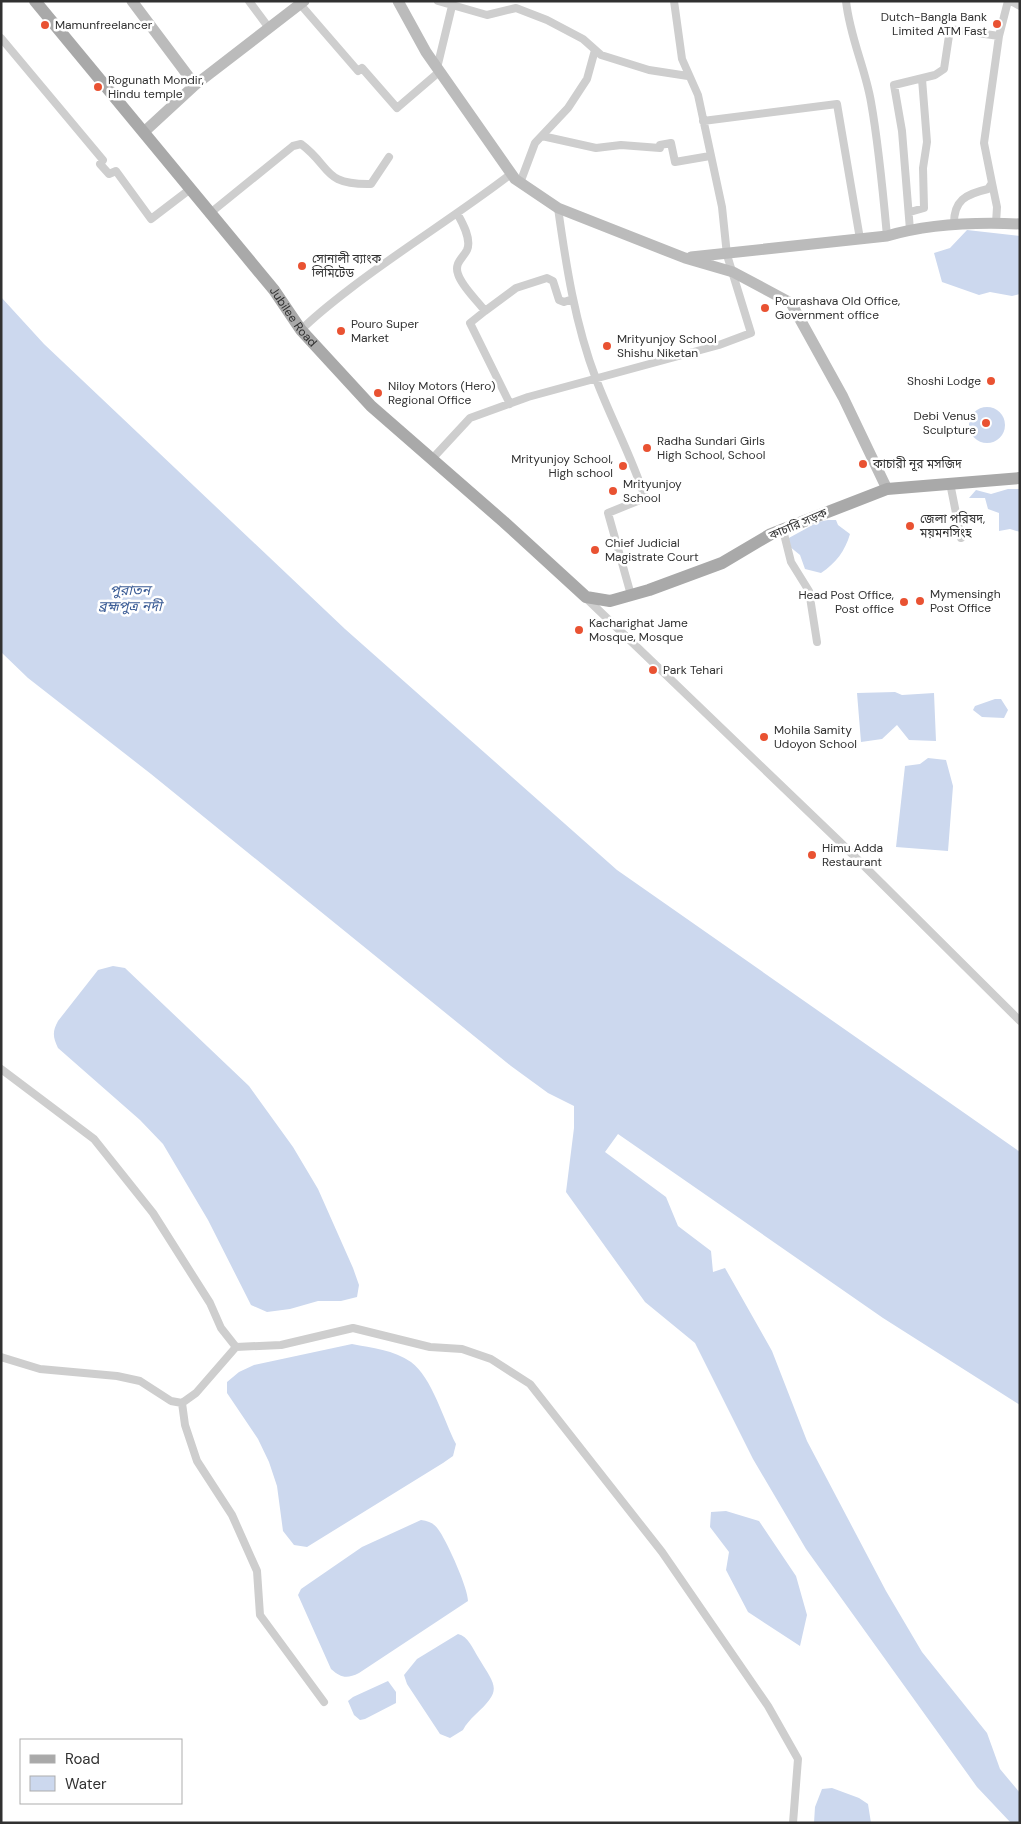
<svg xmlns="http://www.w3.org/2000/svg" width="1021" height="1824" viewBox="0 0 1021 1824" font-family="'DM Sans','Noto Sans Bengali',sans-serif">
  <style>
    .water { fill: #ccd8ee }
    .lines { fill: none; stroke-linecap: round; stroke-linejoin: round }
    .street { stroke: #cecece; stroke-width: 8 }
    .secondary { stroke: #bbb; stroke-width: 11 }
    .primary { stroke: #a9a9a9; stroke-width: 12 }
    .poi-dot { fill: #e95232; stroke: #fff; stroke-width: 2 }
    .labels { text-anchor: middle; dominant-baseline: central; stroke-width: 5; stroke-linejoin: round; paint-order: stroke }
    .poi-label { font-size: 12px; fill: #313131; stroke: #fff; text-anchor: start }
    .street-label { font-size: 12px; fill: #313131; stroke: #fff }
    .water-label { font-size: 14px; font-style: italic; fill: #3c5d96; stroke: #fff }
  </style>
  <rect width="100%" height="100%" fill="#fff"/>
  <path class="water" d="M967,230L1020,236V294L1012,296L990,292L979,295L942,282L934,253L950,248Z
    M1,297L44,344L345,629L617,870L1020,1152V1405L883,1318L618,1134L605,1152L666,1197L678,1226L711,1251L713,1272L725,1268L772,1351L807,1441L886,1591L922,1652L987,1733L1000,1769L1020,1793V1823H1011L977,1787L806,1549L753,1459L695,1343L645,1302L566,1192L574,1128V1106L548,1093L511,1066L151,774L28,678L1,652Z
    M969 425a18 18 0 1 1 36 0a18 18 0 1 1-36 0Z
    M1008,489H1020V532L1010,529L999,531V513L988,509L985,498H969L976,490L991,494Z
    M828,520H836L838,525L850,534C845,551 836,563 821,573L805,569L800,555L789,546L787,539L818,522Z
    M895,692L902,695L934,693L936,741L909,740L897,725L882,739L861,742L857,693Z
    M995,699H1001L1008,710L1004,718L982,717L973,710L975,706Z
    M928,758L946,760L953,786L948,851L896,847L905,766L920,764Z
    M113,966L125,968L249,1086L293,1147L318,1189L353,1268L359,1285L357,1297L341,1301H318L290,1309L267,1312L251,1305L208,1220L163,1144L140,1120L58,1048C53,1037 52,1032 58,1021L98,970Z
    M352,1344C372,1348 394,1350 411,1362C432,1377 444,1421 456,1444L453,1456L443,1463L307,1547L294,1545L283,1531L277,1486L269,1462L258,1439L227,1393V1382L239,1372L254,1365Z
    M726,1511L759,1521L796,1576L807,1615L800,1646L748,1612L726,1570L729,1552L710,1527L711,1512Z
    M421,1520C430,1521 435,1524 440,1532C448,1544 468,1588 468,1601L359,1673C347,1679 341,1678 331,1669L298,1595L301,1589L362,1547Z
    M458,1634C468,1636 473,1649 478,1657C496,1687 503,1689 475,1715C470,1720 466,1724 463,1730L450,1738L440,1734L407,1684L404,1675L417,1659Z
    M388,1681L396,1692V1703L365,1719L360,1720L354,1715L348,1701L353,1697Z
    M832,1788L859,1798L868,1804L871,1823H814L815,1807L822,1789Z"/>
  <g class="lines">
    <path class="street" d="M249,1L269,28
      M438,1L487,15L516,8L547,20L583,39L601,55L649,70L688,76
      M846,1C850,38 865,67 871,102C879,147 883,192 887,236
      M1011,1L1020,6
      M300,4L358,71L362,68L397,108L439,72
      M1,38L103,160L100,164L109,174L116,171L151,219L189,190
      M437,68L452,6
      M703,121L837,104L860,239
      M542,136L596,148L621,145L660,148V145L671,143L675,162L710,156
      M520,183L535,143L568,108L587,79L595,50
      M992,183L997,207L996,223
      M558,208C566,265 575,324 596,379C611,419 632,457 645,498L608,513L631,595
      M910,212L924,208L923,168L927,142L922,79
      M457,213C462,222 472,239 467,250C463,258 454,263 458,274C462,287 477,300 485,311L516,288L547,278L553,281L559,300L564,302L573,299
      M209,214L293,146L301,144C332,167 322,185 371,184L389,157
      M954,226C953,200 966,194 988,189L992,183L984,143L999,36
      M910,230L902,131L894,85L935,75L944,69L950,29L999,36L1008,1
      M485,311L470,323L510,404
      M301,330C317,314 334,301 351,288C403,248 459,214 511,174
      M432,459L470,418L528,397L719,345L751,333L727,255L722,207L698,95L682,59L674,1
      M950,483L961,538
      M783,530L791,562L809,591L817,642
      M587,599L840,842L1020,1021
      M1,1069L94,1139L153,1213L210,1303L221,1328L236,1347L281,1345L353,1328L430,1347L462,1349L491,1359L530,1384L662,1552L768,1706L798,1759L793,1823
      M1,1357L40,1369L117,1376L140,1381L171,1401L182,1403L196,1393L236,1347
      M182,1403L185,1425L197,1461L232,1515L257,1571L260,1615L324,1702"/>
    <path class="secondary" d="M132,1L195,85
      M398,1L426,52L515,179L558,208L685,258L733,272L791,303L843,397L887,489
      M144,132L195,85L304,1
      M691,257L887,236C928,224 976,222 1020,224"/>
    <path class="primary" id="s1" d="M35,1L274,290L301,330L371,406L504,522L586,597L610,601L649,590L722,563L771,534L887,489L1020,478"/>
  </g>
  <g class="poi-dot">
    <circle cx="997" cy="24" r="5"/>
    <circle cx="45" cy="25" r="5"/>
    <circle cx="98" cy="87" r="5"/>
    <circle cx="302" cy="266" r="5"/>
    <circle cx="765" cy="308" r="5"/>
    <circle cx="341" cy="331" r="5"/>
    <circle cx="607" cy="346" r="5"/>
    <circle cx="991" cy="381" r="5"/>
    <circle cx="378" cy="393" r="5"/>
    <circle cx="986" cy="423" r="5"/>
    <circle cx="647" cy="448" r="5"/>
    <circle cx="863" cy="464" r="5"/>
    <circle cx="623" cy="466" r="5"/>
    <circle cx="613" cy="491" r="5"/>
    <circle cx="910" cy="526" r="5"/>
    <circle cx="595" cy="550" r="5"/>
    <circle cx="920" cy="601" r="5"/>
    <circle cx="904" cy="602" r="5"/>
    <circle cx="579" cy="630" r="5"/>
    <circle cx="653" cy="670" r="5"/>
    <circle cx="764" cy="737" r="5"/>
    <circle cx="812" cy="855" r="5"/>
  </g>
  <g class="labels">
    <g class="poi-label">
      <text x="987" y="17" text-anchor="end">Dutch-Bangla Bank<tspan x="987" dy="14">Limited ATM Fast</tspan></text>
      <text x="55" y="25">Mamunfreelancer</text>
      <text x="108" y="80">Rogunath Mondir,<tspan x="108" dy="14">Hindu temple</tspan></text>
      <text x="312" y="259">সোনালী ব্যাংক<tspan x="312" dy="14">লিমিটেড</tspan></text>
      <text x="775" y="301">Pourashava Old Office,<tspan x="775" dy="14">Government office</tspan></text>
      <text x="351" y="324">Pouro Super<tspan x="351" dy="14">Market</tspan></text>
      <text x="617" y="339">Mrityunjoy School<tspan x="617" dy="14">Shishu Niketan</tspan></text>
      <text x="981" y="381" text-anchor="end">Shoshi Lodge</text>
      <text x="388" y="386">Niloy Motors (Hero)<tspan x="388" dy="14">Regional Office</tspan></text>
      <text x="976" y="416" text-anchor="end">Debi Venus<tspan x="976" dy="14">Sculpture</tspan></text>
      <text x="657" y="441">Radha Sundari Girls<tspan x="657" dy="14">High School, School</tspan></text>
      <text x="613" y="459" text-anchor="end">Mrityunjoy School,<tspan x="613" dy="14">High school</tspan></text>
      <text x="873" y="464">কাচারী নূর মসজিদ</text>
      <text x="623" y="484">Mrityunjoy<tspan x="623" dy="14">School</tspan></text>
      <text x="920" y="519">জেলা পরিষদ,<tspan x="920" dy="14">ময়মনসিংহ</tspan></text>
      <text x="605" y="543">Chief Judicial<tspan x="605" dy="14">Magistrate Court</tspan></text>
      <text x="930" y="594">Mymensingh<tspan x="930" dy="14">Post Office</tspan></text>
      <text x="894" y="595" text-anchor="end">Head Post Office,<tspan x="894" dy="14">Post office</tspan></text>
      <text x="589" y="623">Kacharighat Jame<tspan x="589" dy="14">Mosque, Mosque</tspan></text>
      <text x="663" y="670">Park Tehari</text>
      <text x="774" y="730">Mohila Samity<tspan x="774" dy="14">Udoyon School</tspan></text>
      <text x="822" y="848">Himu Adda<tspan x="822" dy="14">Restaurant</tspan></text>
    </g>
    <g class="street-label">
      <text stroke="none"><textPath href="#s1" startOffset="408">Jubilee Road</textPath></text>
      <text transform="translate(798 524) rotate(-23)">কাচারি সড়ক</text>
    </g>
    <g class="water-label">
      <text x="130" y="590">পুরাতন<tspan x="130" dy="16">ব্রহ্মপুত্র নদী</tspan></text>
    </g>
  </g>
  <rect width="1021" height="1824" fill="none" stroke="#313131" stroke-width="5"/>
  <rect x="20" y="1739" width="162" height="65" fill="#ffffff" stroke="#adadad"/>
  <rect x="30" y="1755" width="25" height="8" fill="#a9a9a9" stroke="#adadad"/>
  <text x="65" y="1764" font-size="15" fill="#313131">Road</text>
  <rect x="30" y="1776" width="25" height="15" fill="#ccd8ee" stroke="#adadad"/>
  <text x="65" y="1789" font-size="15" fill="#313131">Water</text>
</svg>
